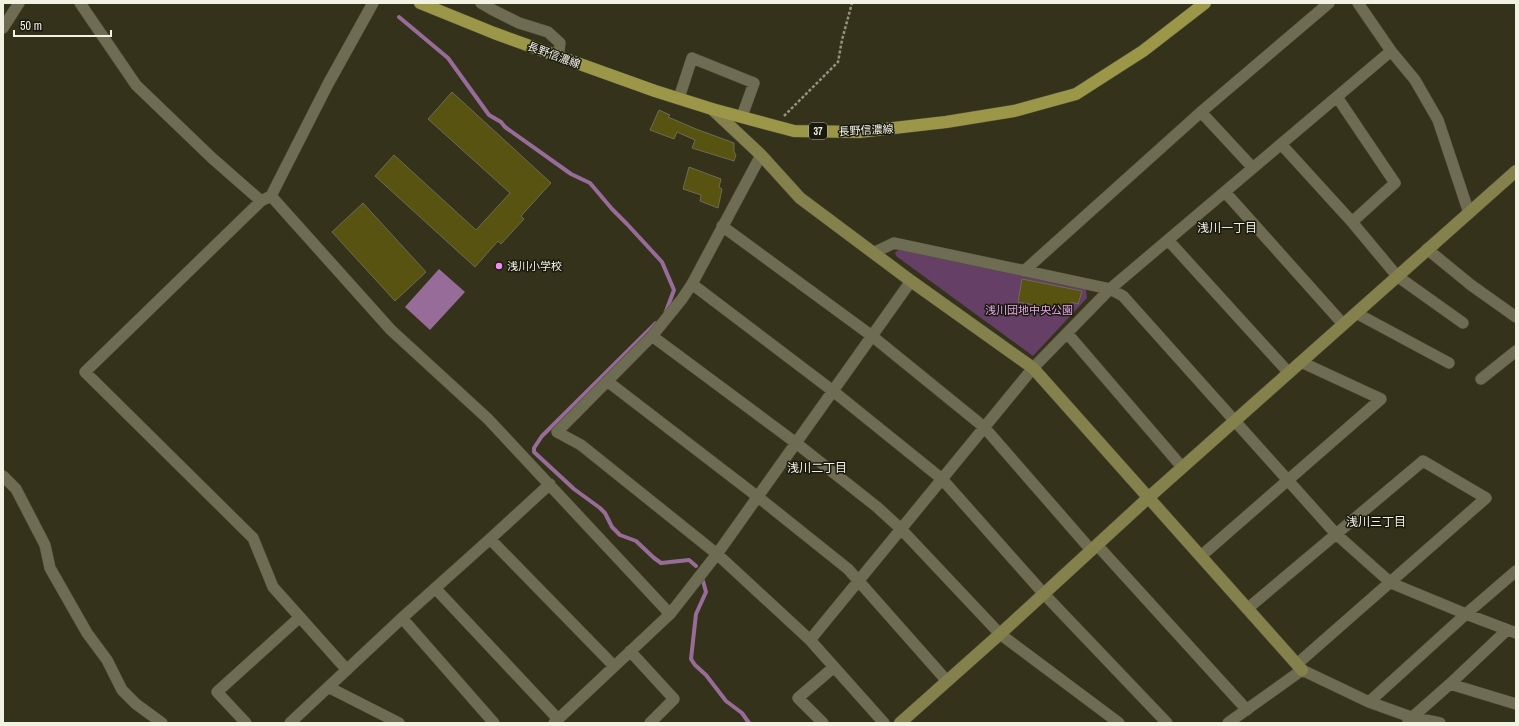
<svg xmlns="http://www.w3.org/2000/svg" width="1519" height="726" viewBox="0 0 1519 726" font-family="'Archivo Narrow','Noto Sans JP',sans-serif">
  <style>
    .green { fill: #653f66 }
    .water { fill: #976c99 }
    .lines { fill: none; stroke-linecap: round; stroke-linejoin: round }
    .stream { stroke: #976c99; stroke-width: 4 }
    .building { fill: #585311; stroke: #6d6c52 }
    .street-casing { stroke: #4f4e39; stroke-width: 12 }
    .secondary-casing { stroke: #4f4e39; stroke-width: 13 }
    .primary-casing { stroke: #4f4e39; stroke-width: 13 }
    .path { stroke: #94937f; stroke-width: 2.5; stroke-dasharray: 3 2; stroke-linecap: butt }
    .street { stroke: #6e6c52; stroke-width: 11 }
    .secondary { stroke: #85814d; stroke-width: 12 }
    .primary { stroke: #9c9748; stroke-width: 12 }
    .poi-dot { fill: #f18bf5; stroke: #1a190f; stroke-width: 1.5 }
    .labels { text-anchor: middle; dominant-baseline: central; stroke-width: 3; stroke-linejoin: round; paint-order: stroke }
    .shield { fill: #1a190f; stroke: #b1b1a3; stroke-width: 1 }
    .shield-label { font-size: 10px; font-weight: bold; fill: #f2f2e3 }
    .street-label { font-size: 11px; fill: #f2f2e3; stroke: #1a190f }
    .poi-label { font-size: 11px; fill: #f2f2e3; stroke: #1a190f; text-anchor: start }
    .park-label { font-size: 11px; fill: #e4a4e6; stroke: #1a190f }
    .neighbourhood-label { font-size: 12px; fill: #f2f2e3; stroke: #1a190f }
  </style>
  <rect width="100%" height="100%" fill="#34321a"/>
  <path class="green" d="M900,248L1086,289L1087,298L1033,356L896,256L895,253Z"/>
  <path class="water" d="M439,269L465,292L430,330L405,307Z"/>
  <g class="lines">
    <path class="stream" d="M399,17L448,58L489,115L501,122L505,127L571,174L590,183L612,209L627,224L662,262L674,290L665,314
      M656,323L542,436L534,448V452L574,489L600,508L605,513L612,527L620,535L636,541L654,558L661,563L689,560L696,566
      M703,581L706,592L696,614L691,659L695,665L706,675L726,701L742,713L749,723"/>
  </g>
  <path class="building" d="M452,92L551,183L521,216L524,219L501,244L498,241L475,267L375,176L394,155L476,230L510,193L428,119Z
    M659,110L670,115L668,117L696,129L734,143V152L736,155L734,161L692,148L695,140L677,132L674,139L650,130Z
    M689,167L721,179L719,187L722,189L718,208L700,201L701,195L683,189Z
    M363,203L426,272L395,301L332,232Z
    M1022,279L1082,291L1078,304L1071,302L1068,311L1018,302Z"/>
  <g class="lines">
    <defs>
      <path id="street" d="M80,3L136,85L212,158L261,201L271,196L328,84L373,3
        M481,3L493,10L519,23L548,32L560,43L558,56
        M1358,3L1391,51L1415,80L1438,120L1469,213
        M3,28L19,3
        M1337,97L1395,183L1352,222L1397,276L1463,323
        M679,98L692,58L754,83L742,116
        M1201,112L1253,168
        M1281,144L1352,222
        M761,155L692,284L682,299L652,336L557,432L581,445L717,554L810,640L884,723
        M1225,192L1343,324
        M271,196L391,330L488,419L670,614
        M261,201L85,372L253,538L273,587L347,670
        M722,226L872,336L984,427L1091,550
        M1168,240L1289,373
        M1427,249L1471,285L1516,317
        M873,253L894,243L1110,289L1123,296L1336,534L1391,583L1466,614L1516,633
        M1024,271L1201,112L1329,3
        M692,284L833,391L942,479L1044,594L1167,723
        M1356,313L1449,363
        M1067,333L1182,467
        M652,336L796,443L877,507L901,529L1000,634L1119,723
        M1481,379L1516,351
        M607,381L758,497L848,569L947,681
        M3,476L16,489L45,545L50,568L87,633L107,660L122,690L136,704L162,723
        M490,539L614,666
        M1097,545L1247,710
        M1201,556L1381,399L1301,362
        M435,588L558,719
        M1247,609L1423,461L1486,498L1297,664
        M402,618L494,723
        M810,640L1033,368L1110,289L1391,51
        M630,651L674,699L650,723
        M1450,684L1516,704
        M328,687L399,723
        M1369,702L1466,614L1516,571
        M1408,721L1450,684L1507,630
        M246,723L217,692L300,617
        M290,723L402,618L490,539L550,484
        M554,723L670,614L717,554L911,281
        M823,723L798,698L834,667
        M1228,723L1302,670L1369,702L1411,717L1440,723"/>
      <path id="secondary" d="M712,109L761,155L800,198L911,281L1033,368L1302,670
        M900,723L1000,634L1148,498L1516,171"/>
      <path id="primary" d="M420,3L494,33L577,63L655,91L712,109L794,131L859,132L946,122L1014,111L1076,94L1143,51L1205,3"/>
    </defs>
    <use href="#street" class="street-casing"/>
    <use href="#secondary" class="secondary-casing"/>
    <use href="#primary" class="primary-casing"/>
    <path class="path" d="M784,116L838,62L842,40L852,3"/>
    <use href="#street" class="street"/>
    <use href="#secondary" class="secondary"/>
    <use href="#primary" class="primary"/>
  </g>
  <circle class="poi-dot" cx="499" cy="266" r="4"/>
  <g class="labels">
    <rect class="shield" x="809" y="123" width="18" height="16" rx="3"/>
    <g class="shield-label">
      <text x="818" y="131">37</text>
    </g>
    <g class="street-label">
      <text transform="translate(554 55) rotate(20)">長野信濃線</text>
      <text transform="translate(866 130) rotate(-3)">長野信濃線</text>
    </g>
    <g class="poi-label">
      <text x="507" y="266">浅川小学校</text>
    </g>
    <g class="park-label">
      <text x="1029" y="310">浅川団地中央公園</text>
    </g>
    <g class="neighbourhood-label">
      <text x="1227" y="228">浅川一丁目</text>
      <text x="817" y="468">浅川二丁目</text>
      <text x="1376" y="522">浅川三丁目</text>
    </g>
  </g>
  <rect width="1519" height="726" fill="none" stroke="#f2f2e3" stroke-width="8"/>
  <path d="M14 30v6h97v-6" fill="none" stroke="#f2f2e3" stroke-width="2"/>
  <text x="20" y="30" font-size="12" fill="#f2f2e3" stroke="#1a190f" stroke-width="3" paint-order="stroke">50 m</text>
</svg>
